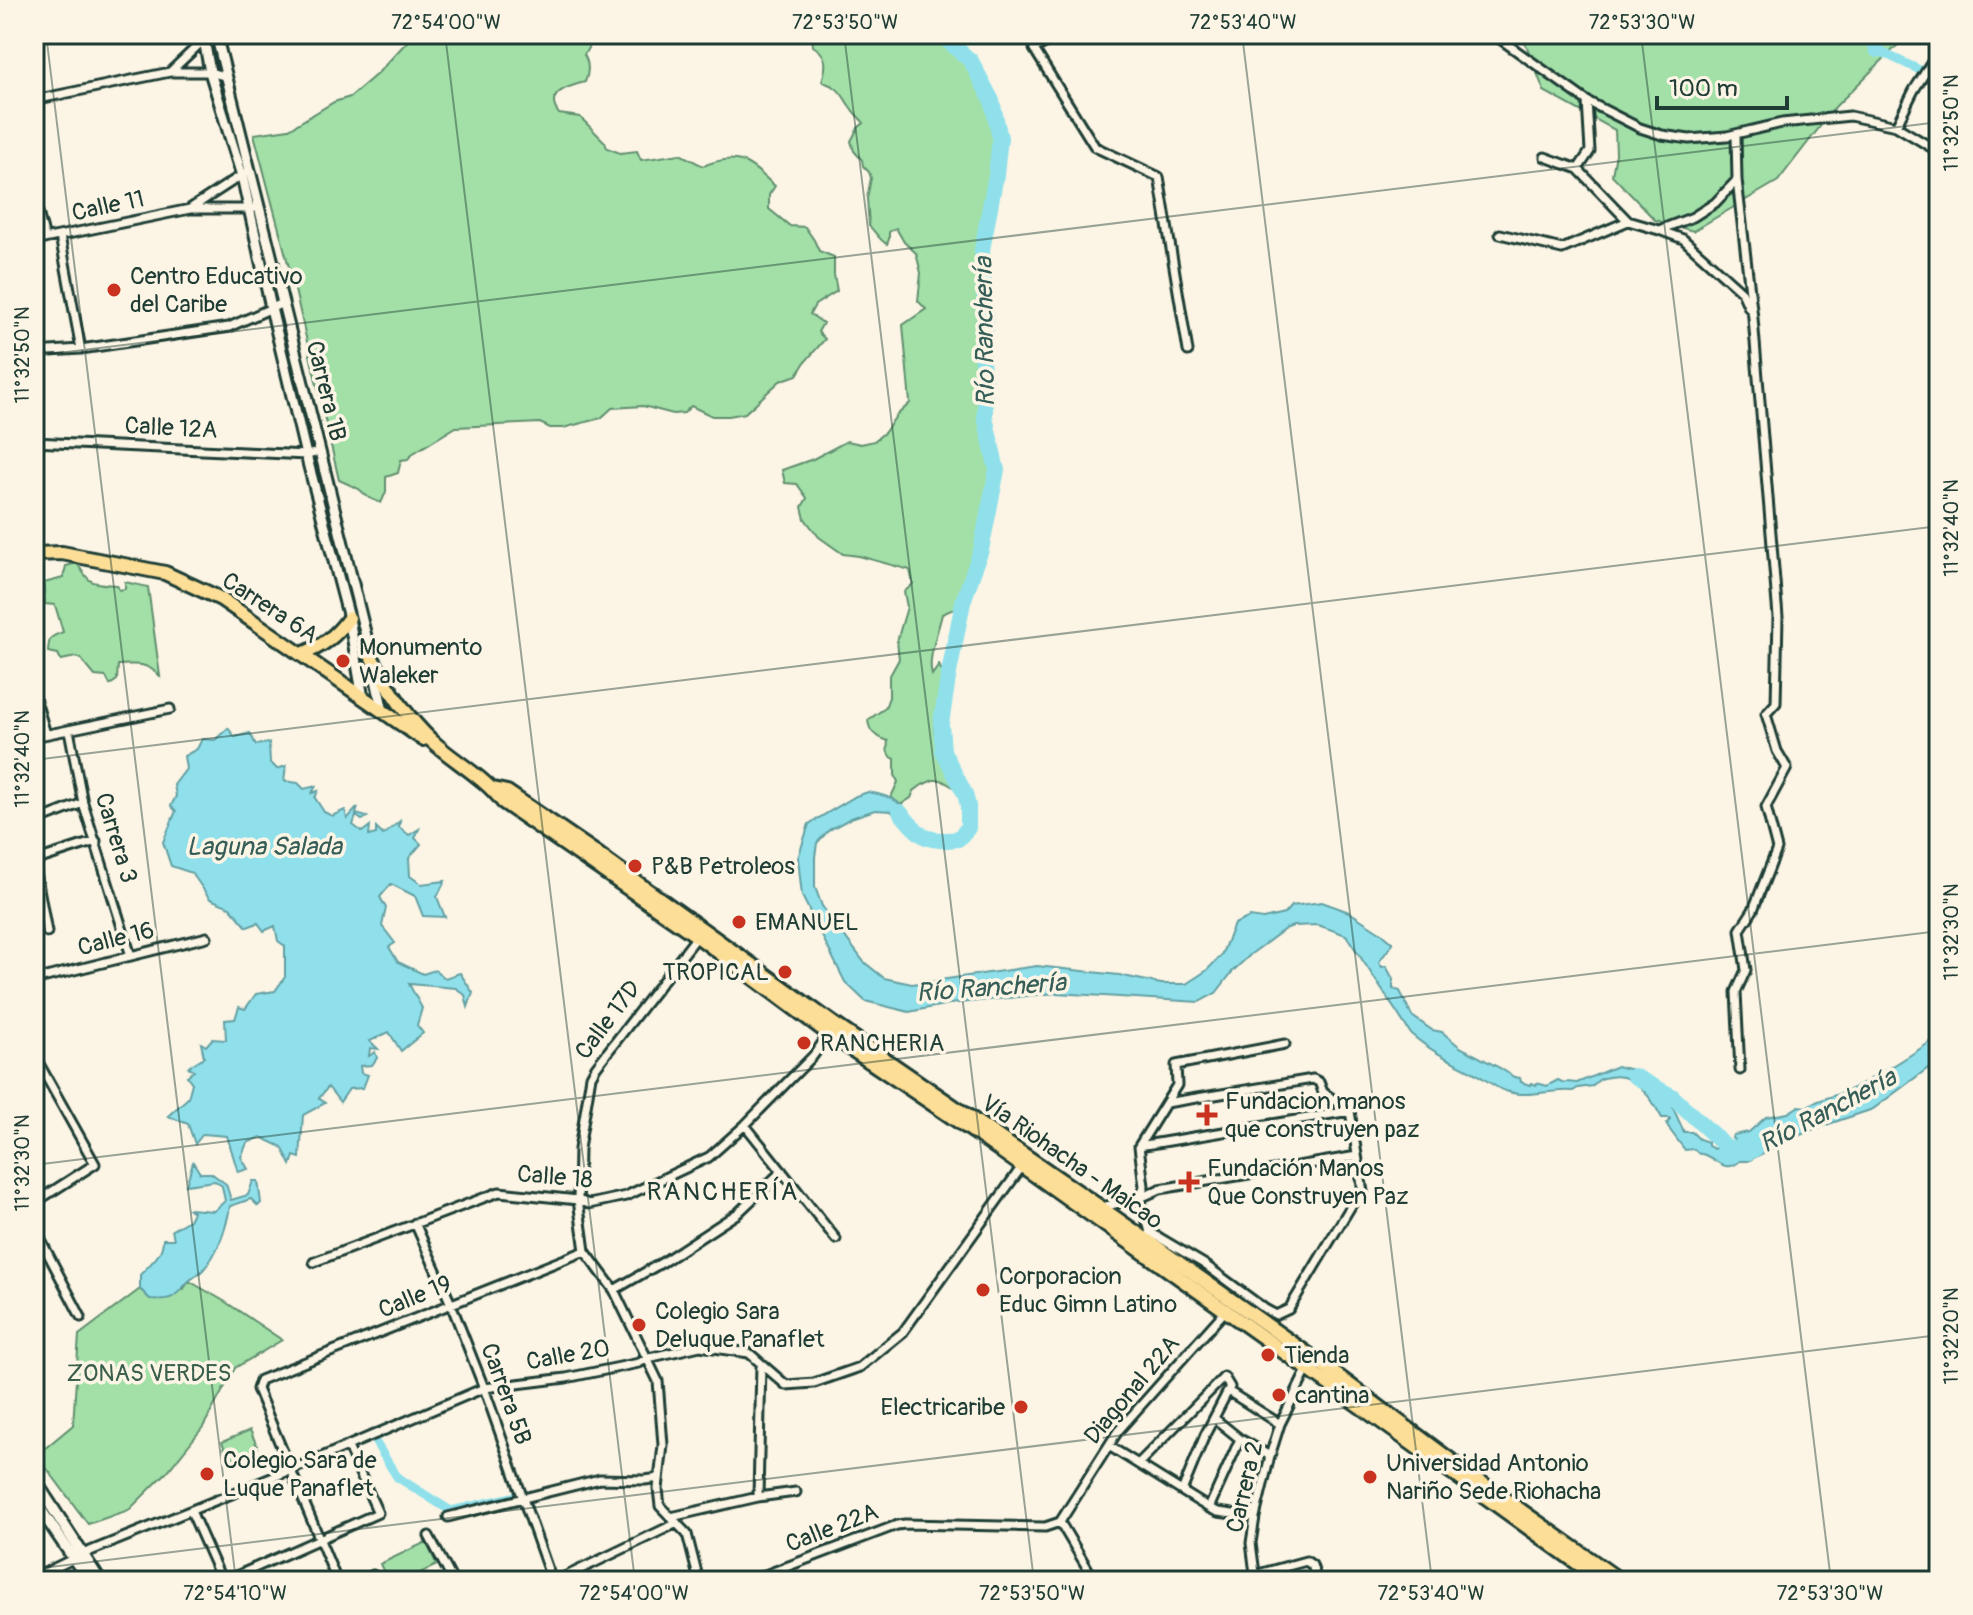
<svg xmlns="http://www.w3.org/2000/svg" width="1973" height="1615" viewBox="0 0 1973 1615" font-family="Pangolin,sans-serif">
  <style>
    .green { fill: #a2e0a8; stroke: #608e6e; stroke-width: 2 }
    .water { fill: #90e0eb; stroke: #639fa2; stroke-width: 2 }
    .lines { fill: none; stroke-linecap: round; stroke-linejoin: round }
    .canal { stroke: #90e0eb; stroke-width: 9 }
    .river { stroke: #90e0eb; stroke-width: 16 }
    .minor-casing { stroke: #1f3d34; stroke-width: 13 }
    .tertiary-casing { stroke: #1f3d34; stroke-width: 15 }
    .secondary-casing { stroke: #1f3d34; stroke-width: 16 }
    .trunk-casing { stroke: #1f3d34; stroke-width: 18 }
    .minor { stroke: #fcf5e5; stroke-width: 7 }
    .tertiary { stroke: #fcf5e5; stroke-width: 9 }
    .secondary { stroke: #fcf5e5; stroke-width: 10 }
    .trunk { stroke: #fdde96; stroke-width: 12 }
    .ticks { fill: none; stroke: #1f3d34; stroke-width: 2; stroke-opacity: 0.45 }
    .poi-dot { fill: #c8321e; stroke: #fcf5e5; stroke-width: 3 }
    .labels { text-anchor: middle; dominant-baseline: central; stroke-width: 7; stroke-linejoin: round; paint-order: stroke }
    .street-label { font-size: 24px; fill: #1f3d34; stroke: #fcf5e5 }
    .poi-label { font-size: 24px; fill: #1f3d34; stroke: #fcf5e5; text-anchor: start }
    .park-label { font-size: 24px; fill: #395e4b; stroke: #fcf5e5 }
    .water-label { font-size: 26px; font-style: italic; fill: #365e59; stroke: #fcf5e5 }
    .neighbourhood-label { font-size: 26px; letter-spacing: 2px; fill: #1f3d34; stroke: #fcf5e5 }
    .neatline { fill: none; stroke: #1f3d34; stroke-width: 3 }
    .ticks-label { font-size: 20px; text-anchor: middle; fill: #1f3d34 }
  </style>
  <rect width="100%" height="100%" fill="#fcf5e5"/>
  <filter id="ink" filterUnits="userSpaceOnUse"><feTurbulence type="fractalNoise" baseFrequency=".0125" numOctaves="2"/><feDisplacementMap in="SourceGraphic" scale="16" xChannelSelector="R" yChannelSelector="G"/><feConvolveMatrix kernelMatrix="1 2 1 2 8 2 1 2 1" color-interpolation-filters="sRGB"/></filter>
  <g filter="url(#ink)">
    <path class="green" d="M414,34H591L588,48L584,55C589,62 589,74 585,82C569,86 543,93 559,114L580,117L605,142L607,148L620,153L637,151L641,160L680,154L703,166C739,151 749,163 775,186L769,195V209L790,226L805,227L814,240L819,251L834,257V275L837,291L815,305L810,314L823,323L818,332L825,339L805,362L797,375L780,381L745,413L729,416H712L691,406L684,413L673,414L643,406L612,408L601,418L563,428H550L540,423L456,427L412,454L408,459L401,460L398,473L386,477V492L381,503L369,498L359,489L339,480L295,290L254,134L289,129L334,102L350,97L378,73Z
      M812,34H940L971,61L992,101L1000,138L996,175L982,250L986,322L982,363L985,380V414L997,470L981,550L963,602L956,608L942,614C938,632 927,658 932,675L939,665C941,669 943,673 943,678C945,700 927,722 938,744H943L944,753L961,787L957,789L941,780H933L922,785L914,791L911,798L900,805L891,797L898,782L895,775V759C886,755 887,750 888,741C877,737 869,733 868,720L885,708L889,697V677L899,659L897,641L907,607L904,592L913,584L910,570L859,556L843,554L819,537L805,519L802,507L807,498L797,484L785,483L782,470L813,459L847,441L861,444L874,441L885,432L896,416L910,403L903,325L926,309L918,301L921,273L916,253L904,242L896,228L889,232V239L887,244C880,241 875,231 869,226L867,198L871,178L869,172L863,166L862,160L854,151L851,141L858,128L864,123C860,118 854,113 851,108C845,101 843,92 834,87C830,84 826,84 822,81C827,65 828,55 813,46Z
      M1522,34H1909L1836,106L1778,181L1693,231L1655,220L1612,175L1616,154L1615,130L1544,91Z
      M77,563C91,586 91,583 117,585L119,590L125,589V582L148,587L160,676C146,662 137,664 118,665L117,680L110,685L106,677L95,676L81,659L76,657L61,660L58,654L48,652C49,636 50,637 63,632L55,605L45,604L44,583L63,578L66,566Z
      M189,1281L224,1301L282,1340L235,1368L203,1427L167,1472L129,1510L88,1524L37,1455L73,1425L79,1335L140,1289L150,1299L183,1290Z
      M250,1430L258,1448L229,1460L222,1442Z
      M426,1542L437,1565L403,1581H388L380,1564Z"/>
    <path class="water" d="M228,728L235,737L250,733L256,745L269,743L270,762L277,769L286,766L284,781L298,783L304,789L316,786L312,793L318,791L315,798L324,812L332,816L345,810L347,819L358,807L356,814L367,817L362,820L356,816L353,825L362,832L370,826L369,836L376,834V828L383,835L400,821L399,827L409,835L419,829L415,838L421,844L409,858L410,876L421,884L445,881L437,897L445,917L423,916L415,896L391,884L380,897L386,908L382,926L395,943L389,947L398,962L423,974L435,970L445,978L460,973L473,993L468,1007L465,995L456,988L409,984L422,1008L417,1025L423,1033L401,1051L389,1032L370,1041L378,1049L370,1048L369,1056L375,1052L377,1058L372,1065L360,1066L361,1073L368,1075L363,1088L349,1089L340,1102L328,1087L319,1098L325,1103L303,1115L300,1158L294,1156L291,1165L282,1147L261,1137L247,1143L241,1157L248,1169L238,1172L227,1136L203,1134L195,1144L188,1124L168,1116L188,1098L192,1083L187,1076L194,1071L188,1067L204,1057L201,1043L206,1046L212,1039L226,1040L225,1020L235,1019L239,1007L245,1009L256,994L275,991L285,977V946L278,941L275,926L264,931L258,923L247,927L230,907L210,899L192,873L171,866L163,842L176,811L171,806L176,796L174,785L186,769L184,756L197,749L202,739L215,740Z
      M868,792C896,797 903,801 914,829L901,821L891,811L875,810L851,818L829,830L817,843L815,857V887L822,906L864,962L884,978L912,984L1037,966L1119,975L1161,984H1186L1206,971L1221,956L1234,924L1250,917L1263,919L1284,914L1291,906L1322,902L1349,912L1380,932L1393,943L1379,962L1382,967L1386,966L1393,979V989L1400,991L1412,1016L1432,1030L1442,1032L1460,1047L1500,1068L1514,1077L1520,1078L1521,1082L1530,1085L1532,1083L1536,1085L1537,1083L1547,1086L1558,1080L1564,1083L1566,1082L1577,1083L1617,1066L1640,1072L1650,1081L1652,1087L1662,1093L1661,1097L1663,1098L1665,1093L1668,1097L1684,1132H1692L1699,1139L1708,1142V1146L1714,1149L1718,1147L1728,1152L1735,1150L1738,1145L1732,1138L1733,1135L1749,1132L1766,1117L1788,1113L1799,1106L1806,1107C1818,1099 1833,1097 1847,1091C1879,1076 1910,1056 1939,1036V1060L1873,1109L1814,1129L1782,1143L1748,1161H1740C1726,1173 1720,1162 1707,1156C1694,1150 1704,1159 1694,1149L1685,1150L1670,1130L1667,1123L1670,1120V1118H1662C1651,1098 1635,1071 1609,1077C1601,1078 1597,1080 1593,1086L1578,1088L1573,1091C1556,1089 1539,1095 1522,1094C1498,1093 1490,1081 1471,1071C1450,1060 1429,1050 1411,1034L1346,935L1318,925L1293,926L1285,929L1251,954L1233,971L1216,993L1199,1002L1056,993L949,1004L909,1012L865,1001L845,982L802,896L798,858L809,824L856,796Z
      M193,1162L200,1173H211L226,1184L231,1200L248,1195L253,1181H258L261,1203L258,1206L251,1199L230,1206C227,1226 218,1254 203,1270C198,1275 192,1278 188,1282C174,1298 172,1301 150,1299L140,1289V1275C150,1263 163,1256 163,1239H174L172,1230L189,1220L193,1212L189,1209L214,1211L225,1201L222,1186L215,1181L186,1185Z"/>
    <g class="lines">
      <path class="canal" d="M1877,50L1939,79
        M376,1443L397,1477L451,1511L521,1495"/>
      <path class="river" d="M1874,34L1877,50
        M900,812C920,836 925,843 958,839L968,828V806L965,794L943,751L941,724L948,678L963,602L981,550L997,470L985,417V381L982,363L986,322L982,250L996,175L1000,138L992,101L971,61L940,34
        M1634,1076L1672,1096L1726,1147L1749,1152L1756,1148"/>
      <defs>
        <path id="minor" d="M1061,34L1034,49L1095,147L1159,177L1188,351
          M1493,34L1587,101L1640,128L1662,135L1689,139L1727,136L1782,123L1850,116L1896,126L1939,152
          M170,72L210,34
          M34,100L170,72H210L227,77
          M1896,126L1914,90L1939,51
          M1736,135L1737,180L1753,318L1778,617L1776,703L1766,714L1777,751L1787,768L1766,807L1777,849L1753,910L1740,930L1746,970L1736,992L1740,1070
          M1545,157L1578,169L1628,221L1659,230L1693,217L1715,203L1737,180
          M1578,169L1590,151L1587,101
          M34,197L45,239
          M191,208L245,173
          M1659,230L1683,239L1742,292L1749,308
          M1500,234L1562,249L1628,221
          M60,236L81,349
          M34,241L190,209H250L259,207
          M34,352L81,349L229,327L283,303
          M34,442L306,455L320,452
          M34,694L46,734
          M69,730L83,803L131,956
          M34,737L170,709
          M34,822L83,803
          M34,861L47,932
          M34,861L96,841
          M699,934L596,1067L591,1076L579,1149L578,1200L585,1251L614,1290L658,1381L663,1445L658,1489L660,1506L687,1534L699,1581
          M34,980L207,937
          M34,1055L95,1164L34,1203
          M1166,1103L1313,1079L1319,1082L1323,1092L1350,1111L1363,1192L1354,1201L1289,1309L1276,1315L1265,1309L1204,1264L1150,1232L1140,1198L1160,1189L1357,1156
          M745,1125L836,1239
          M1139,1146L1350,1111
          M1102,1207L1140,1198L1144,1186L1139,1146L1177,1085L1176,1065L1285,1044
          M415,1223L451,1304L484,1388L552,1581
          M34,1227L81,1317
          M314,1262L499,1192L578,1200L589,1204L626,1196L709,1157L745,1125L813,1056L829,1034
          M614,1290L663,1262L738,1213L782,1171
          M1228,1391L1280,1424
          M1214,1418L1240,1439L1270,1456
          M1109,1446L1209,1508L1218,1512L1255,1517
          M1138,1464L1224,1377L1230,1387L1205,1435L1182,1491
          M758,1497L761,1364
          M1209,1508L1240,1439
          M191,1511L222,1581
          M448,1517L600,1479L645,1480L659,1478
          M671,1517L758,1497L796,1492
          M1060,1522L1095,1581
          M429,1536L453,1581
          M1255,1575L1306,1561L1312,1565L1317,1581
          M34,1578L83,1554L291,1470L484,1388L566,1378L639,1363L648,1358L700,1346L749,1353L786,1385L814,1383L860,1367L903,1332L1023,1165
          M225,1581L378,1513L348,1447
          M337,1581L257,1389L260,1380L585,1251
          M363,1581L373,1575
          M556,1581L677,1523
          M749,1581L897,1525L905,1524L1045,1527L1060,1522L1118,1431L1227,1309
          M1256,1581L1251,1543L1255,1517L1270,1456L1280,1424L1309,1366"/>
        <path id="tertiary" d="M203,34L210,72L242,176L271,308L306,455L349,618L363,698
          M216,34L371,656L383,712"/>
        <path id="secondary" d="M34,1479L100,1581
          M34,1500L89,1581"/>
        <path id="trunk" d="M34,554L62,553L165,573L221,599L423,739
          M302,654C323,646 336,636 349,618
          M371,656C387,687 406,717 432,741C455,762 484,777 503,802L697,936L829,1034L977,1134L1368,1412L1602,1581
          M493,789L507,792L599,855L834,1024L1100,1207L1315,1359L1472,1476L1621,1581"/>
      </defs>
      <use href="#minor" class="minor-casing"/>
      <use href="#tertiary" class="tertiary-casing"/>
      <use href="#secondary" class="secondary-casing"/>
      <use href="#trunk" class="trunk-casing"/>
      <use href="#minor" class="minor"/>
      <use href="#tertiary" class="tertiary"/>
      <use href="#secondary" class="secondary"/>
      <use href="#trunk" class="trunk"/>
    </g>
  </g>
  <path class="ticks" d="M46,34L236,1581M445,34L635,1581M844,34L1034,1581M1242,34L1432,1581M1641,34L1831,1581M34,356L1939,122M34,760L1939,526M34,1165L1939,931M34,1569L1939,1335"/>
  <g class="poi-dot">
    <circle cx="114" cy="290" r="8"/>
    <circle cx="343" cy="661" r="8"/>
    <circle cx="635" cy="866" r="8"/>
    <circle cx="739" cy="922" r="8"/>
    <circle cx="785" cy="972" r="8"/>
    <circle cx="804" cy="1043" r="8"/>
    <path d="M1203 1103h8v8h8v8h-8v8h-8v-8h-8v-8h8z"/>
    <path d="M1185 1170h8v8h8v8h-8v8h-8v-8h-8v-8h8z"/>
    <circle cx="983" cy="1290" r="8"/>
    <circle cx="639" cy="1325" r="8"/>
    <circle cx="1268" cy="1355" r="8"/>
    <circle cx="1279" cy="1395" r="8"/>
    <circle cx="1021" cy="1407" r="8"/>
    <circle cx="207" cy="1474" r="8"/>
    <circle cx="1370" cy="1477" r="8"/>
  </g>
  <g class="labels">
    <g class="street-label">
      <text transform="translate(108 206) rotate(-12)">Calle 11</text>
      <text transform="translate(326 391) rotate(76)">Carrera 1B</text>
      <text transform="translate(171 428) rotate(3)">Calle 12A</text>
      <text transform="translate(270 608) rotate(33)">Carrera 6A</text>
      <text transform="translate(116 838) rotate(73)">Carrera 3</text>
      <text transform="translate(116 939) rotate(-14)">Calle 16</text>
      <text transform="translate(608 1020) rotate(-53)">Calle 17D</text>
      <text transform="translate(1072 1162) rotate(35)">Vía Riohacha - Maicao</text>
      <text transform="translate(555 1177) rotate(5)">Calle 18</text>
      <text transform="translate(415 1297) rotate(-22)">Calle 19</text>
      <text transform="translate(568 1355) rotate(-10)">Calle 20</text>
      <text transform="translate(1132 1390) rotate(-50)">Diagonal 22A</text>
      <text transform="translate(506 1394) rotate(70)">Carrera 5B</text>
      <text transform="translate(1245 1487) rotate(-77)">Carrera 2</text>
      <text transform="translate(832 1528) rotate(-21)">Calle 22A</text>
    </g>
    <g class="poi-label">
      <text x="130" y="276">Centro Educativo<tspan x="130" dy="28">del Caribe</tspan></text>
      <text x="359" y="647">Monumento<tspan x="359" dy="28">Waleker</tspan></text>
      <text x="651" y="866">P&amp;B Petroleos</text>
      <text x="755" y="922">EMANUEL</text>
      <text x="769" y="972" text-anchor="end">TROPICAL</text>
      <text x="820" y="1043">RANCHERIA</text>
      <text x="1225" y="1101">Fundacion manos<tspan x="1225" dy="28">que construyen paz</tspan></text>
      <text x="1207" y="1168">Fundación Manos<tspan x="1207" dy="28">Que Construyen Paz</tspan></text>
      <text x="999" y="1276">Corporacion<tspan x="999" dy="28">Educ Gimn Latino</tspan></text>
      <text x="655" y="1311">Colegio Sara<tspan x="655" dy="28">Deluque Panaflet</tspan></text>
      <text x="1284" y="1355">Tienda</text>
      <text x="1295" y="1395">cantina</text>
      <text x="1005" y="1407" text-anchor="end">Electricaribe</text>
      <text x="223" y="1460">Colegio Sara de<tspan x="223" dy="28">Luque Panaflet</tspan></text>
      <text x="1386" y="1463">Universidad Antonio<tspan x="1386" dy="28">Nariño Sede Riohacha</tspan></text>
    </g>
    <g class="park-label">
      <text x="149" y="1373">ZONAS VERDES</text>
    </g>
    <g class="water-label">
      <text transform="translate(985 332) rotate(-91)">Río Ranchería</text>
      <text x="264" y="847">Laguna Salada</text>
      <text transform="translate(991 988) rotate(-4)">Río Ranchería</text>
      <text transform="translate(1828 1111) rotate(-28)">Río Ranchería</text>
    </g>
    <g class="neighbourhood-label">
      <text x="723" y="1192">RANCHERÍA</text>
    </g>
  </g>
  <rect width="1973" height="1615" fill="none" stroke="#fcf5e5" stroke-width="88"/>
  <path d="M1657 96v12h130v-12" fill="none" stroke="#1f3d34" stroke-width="4"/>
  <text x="1669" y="96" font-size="24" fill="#1f3d34" stroke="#fcf5e5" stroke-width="6" paint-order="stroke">100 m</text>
  <rect x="44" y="44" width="1885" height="1527" class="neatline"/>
  <g class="ticks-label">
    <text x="446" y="29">72°54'00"W</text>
    <text x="845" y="29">72°53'50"W</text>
    <text x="1243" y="29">72°53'40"W</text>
    <text x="1642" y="29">72°53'30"W</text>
    <text transform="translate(1951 123) rotate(-90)" y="7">11°32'50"N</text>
    <text transform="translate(22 355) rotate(-90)" y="7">11°32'50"N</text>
    <text transform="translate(1951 528) rotate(-90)" y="7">11°32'40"N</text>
    <text transform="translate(22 759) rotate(-90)" y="7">11°32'40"N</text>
    <text transform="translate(1951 932) rotate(-90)" y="7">11°32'30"N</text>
    <text transform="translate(22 1163) rotate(-90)" y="7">11°32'30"N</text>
    <text transform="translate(1951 1336) rotate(-90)" y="7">11°32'20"N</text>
    <text x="235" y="1600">72°54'10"W</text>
    <text x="634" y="1600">72°54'00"W</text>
    <text x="1032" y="1600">72°53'50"W</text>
    <text x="1431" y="1600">72°53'40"W</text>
    <text x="1830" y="1600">72°53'30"W</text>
  </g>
</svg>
